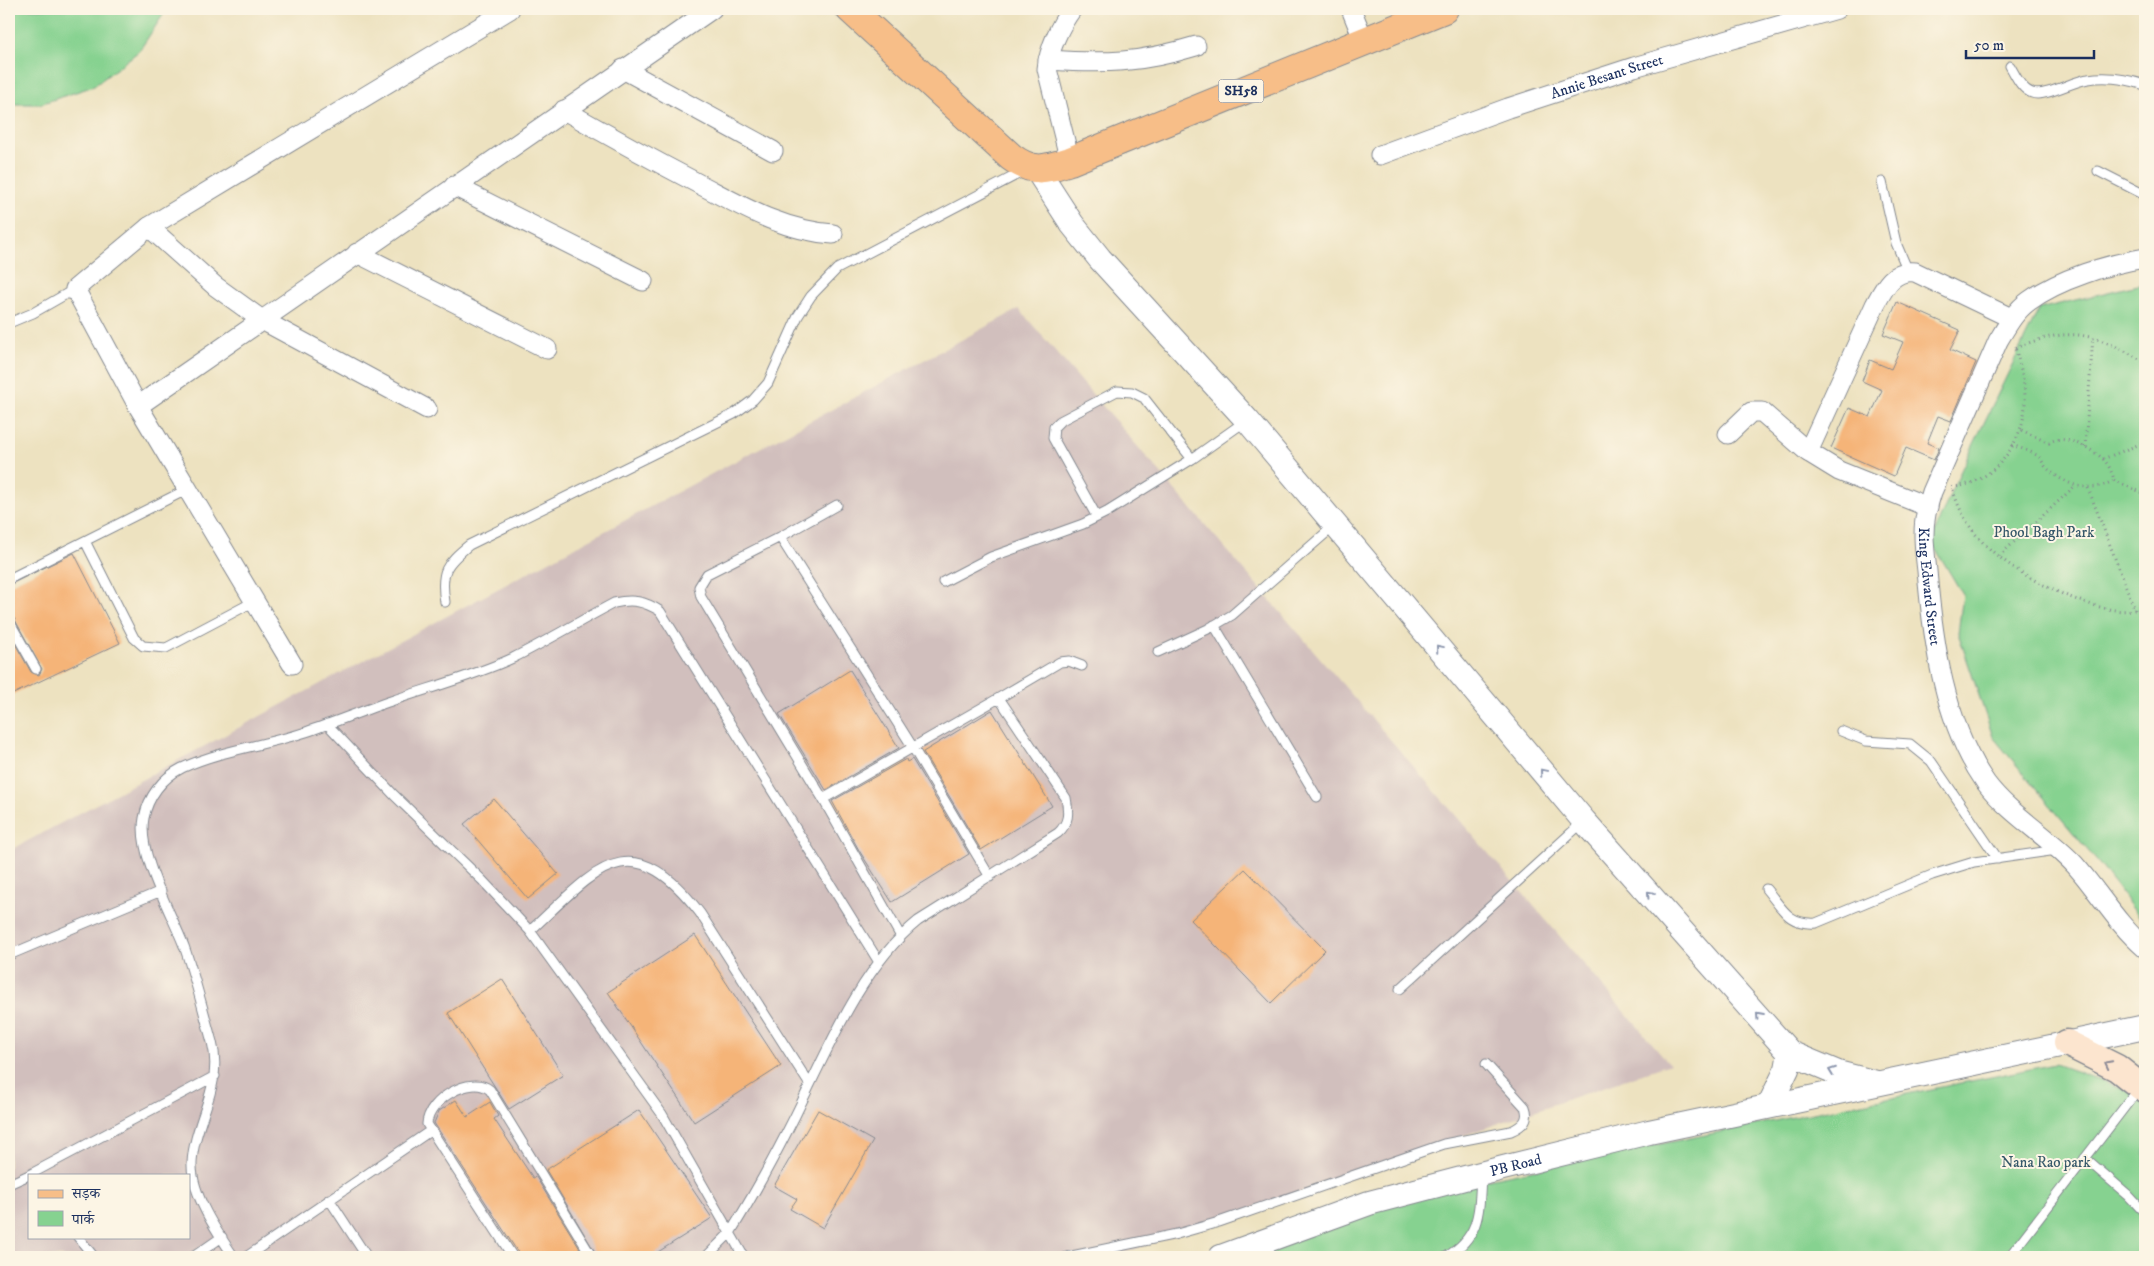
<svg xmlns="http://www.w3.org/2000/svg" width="2154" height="1266" viewBox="0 0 2154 1266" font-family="'IM FELL DW Pica','Noto Serif Devanagari',serif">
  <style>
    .industrial { fill: #d1bfbd; fill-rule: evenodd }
    .green { fill: #86d290; stroke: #508077 }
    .building { fill: #f5b478 }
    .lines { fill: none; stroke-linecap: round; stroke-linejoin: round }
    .service-casing { stroke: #84888f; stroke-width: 11 }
    .minor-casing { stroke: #84888f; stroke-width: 21 }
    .tertiary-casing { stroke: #84888f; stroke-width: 26 }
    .secondary-casing { stroke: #84888f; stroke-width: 29 }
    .primary-casing { stroke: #84888f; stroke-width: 30 }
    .path { stroke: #84888f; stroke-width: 3; stroke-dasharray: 1 4; stroke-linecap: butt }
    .service { stroke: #fff; stroke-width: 9 }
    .minor { stroke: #fff; stroke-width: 19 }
    .tertiary { stroke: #fff; stroke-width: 24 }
    .secondary { stroke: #fce5cf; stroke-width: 26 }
    .primary { stroke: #f7be88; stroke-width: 28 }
    .oneway { stroke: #8d97ae }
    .oneway2 { stroke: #8c8a96 }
    .labels { text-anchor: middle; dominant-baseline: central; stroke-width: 4; stroke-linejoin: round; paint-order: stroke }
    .shield { fill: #fcf5e5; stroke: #5e6a86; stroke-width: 1 }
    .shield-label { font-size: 14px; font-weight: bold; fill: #1b2f5e }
    .street-label { font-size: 15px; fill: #1b2f5e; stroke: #fcf5e5 }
    .park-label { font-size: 15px; fill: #36586a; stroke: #fcf5e5 }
  </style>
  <rect width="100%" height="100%" fill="#fcf5e5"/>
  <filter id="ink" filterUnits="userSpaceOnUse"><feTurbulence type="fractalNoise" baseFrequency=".02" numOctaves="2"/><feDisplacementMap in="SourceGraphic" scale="10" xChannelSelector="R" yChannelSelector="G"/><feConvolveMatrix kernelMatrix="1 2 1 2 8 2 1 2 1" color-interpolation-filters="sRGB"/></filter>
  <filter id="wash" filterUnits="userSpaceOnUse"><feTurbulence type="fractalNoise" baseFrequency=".0096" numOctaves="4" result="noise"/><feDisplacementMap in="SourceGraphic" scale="20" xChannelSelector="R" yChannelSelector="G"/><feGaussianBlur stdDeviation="1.12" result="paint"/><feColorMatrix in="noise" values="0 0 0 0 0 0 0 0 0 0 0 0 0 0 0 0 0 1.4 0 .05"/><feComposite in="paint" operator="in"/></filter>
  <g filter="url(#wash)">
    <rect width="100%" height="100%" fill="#ede2c0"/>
    <path class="industrial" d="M1019,309L1670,1064L1112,1257H9V851ZM29,1175H189V1237H29Z"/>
    <path class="green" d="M9,9H167L139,51L94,86L40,104H9Z
      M2145,283V925L2101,866L1993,737L1958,633L1963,595L1931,541L1954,485L2039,309Z
      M2055,1064L2134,1092L2145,1102V1257H1220L1360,1205Z"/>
    <g id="blocks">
      <path class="building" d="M1897,302L1960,330L1950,350L1976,362L1951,421L1938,416L1927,443L1939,448L1934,460L1906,448L1894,476L1831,448L1849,408L1870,417L1882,390L1862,381L1870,360L1891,369L1903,342L1883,334Z
        M74,553L120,643L9,696V633L31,672L39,675L42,669L14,618L9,615V585Z
        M850,670L899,748L826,790L779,714Z
        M992,710L1052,806L981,850L923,752Z
        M906,759L907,762L912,759L969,854L892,902L860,852L832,801Z
        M494,799L558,874L528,899L464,824Z
        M1245,869L1325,950L1271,1003L1191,920Z
        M695,935L781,1066L694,1122L608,992Z
        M502,979L563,1075L509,1109L448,1013Z
        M456,1100L467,1117L490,1102L498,1116L494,1119L533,1178L536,1177L585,1257H521L434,1123L439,1111Z
        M639,1110L712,1218L650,1257H598L546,1170Z
        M818,1110L873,1141L823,1228L790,1209L797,1199L774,1186Z"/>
    </g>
  </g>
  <g filter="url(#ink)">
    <use href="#blocks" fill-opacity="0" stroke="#84888f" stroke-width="1"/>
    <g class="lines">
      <defs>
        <path id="service" d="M2010,66C2016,76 2021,89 2032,93C2044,98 2073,81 2088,79C2106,76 2127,79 2145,85
          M2098,171L2145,195
          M1882,182L1896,243L1908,271
          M9,323L33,313L75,289
          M837,505L780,537L912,746L990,877
          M1097,517L1053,438L1054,427L1060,421L1117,391L1132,392L1144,398L1192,459
          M780,537L707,574L699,587L701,597L823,799
          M85,541L134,638L143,646L166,648L255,601
          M9,579L188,489
          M943,582L991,557L1083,524L1107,512L1192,459L1247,420
          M445,602C440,571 446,564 469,545L734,414L753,400L768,383L798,316L811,296L837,269L1024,171
          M9,621L36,669
          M1214,625L1317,797
          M1158,652L1208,629L1232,615L1335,525
          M999,698L1060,662L1069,661L1082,666
          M327,724L394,795L482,880L530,931L662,1114L730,1233L706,1257
          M1841,731L1866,741L1910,744L1931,761L1998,859
          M1766,889C1783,909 1788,925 1816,923L1932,875L1974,862L2057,850
          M530,931C595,871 629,821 700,913L810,1085
          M9,955L161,891
          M1400,989L1584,821
          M2085,1158L2128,1195L2145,1213
          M29,1175L215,1076
          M9,1184L29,1175
          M329,1199L367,1257
          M78,1237L94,1257
          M193,1257L222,1237
          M234,1257C217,1232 191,1194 192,1163C194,1121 224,1086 212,1042C203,1010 195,977 184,946C171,912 137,854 144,818C148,797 162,778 182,768C221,750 266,745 306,732C335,722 362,711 391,701C432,687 474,676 513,658C547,641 580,621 614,603C633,599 644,601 660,611L879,962
          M246,1257L430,1131
          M513,1257L427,1124C428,1100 471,1074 490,1090L592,1257
          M744,1257L730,1233C754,1195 775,1156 795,1116C827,1051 861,967 918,921L1058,833C1069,823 1069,813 1066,798L999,698L823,799L900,935
          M1067,1257L1177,1234L1219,1222L1444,1144L1511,1131C1522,1126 1530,1120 1525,1107L1486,1064
          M1446,1257C1481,1236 1479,1212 1481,1174
          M2009,1257L2140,1087"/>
        <g id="minor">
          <path d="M1351,9L1364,41"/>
          <path d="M1048,60C1105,64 1141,63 1196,46"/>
          <path d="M623,69L773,151"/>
          <path d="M564,110C609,136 655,161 701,185C745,208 782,230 833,234"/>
          <path id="s1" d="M1380,155L1508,108L1634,67L1837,9"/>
          <path d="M1070,161L1047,69C1049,49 1060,25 1072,9"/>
          <path d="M454,186L643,281"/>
          <path d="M149,227L215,286L262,320L427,409"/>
          <path d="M357,253L547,349"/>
          <path id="s2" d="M2145,258C2109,264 2059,279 2029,301C2015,311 2007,326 1998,341L1932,492C1930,499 1927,507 1926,514C1922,532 1925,553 1927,571C1933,642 1944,723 1986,783C2010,815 2048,836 2075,865C2099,892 2117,924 2145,948"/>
          <path d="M138,406L712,9"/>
          <path d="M1728,434L1751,412H1762L1808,452L1839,471L1928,507"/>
          <path d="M1808,452L1875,305C1884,288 1893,269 1915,272L2011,318"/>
          <path d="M292,664L138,406L75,289L149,227L510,9"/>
        </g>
        <g id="tertiary">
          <path d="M1037,170L1072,224L1100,259L1247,420L1584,821L1790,1053L1838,1073L1877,1083"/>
          <path d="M1769,1106L1787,1069L1790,1053"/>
          <path id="s3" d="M1221,1257L1369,1203L1503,1168L1649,1132L2145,1027"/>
        </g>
        <path id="secondary" d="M2067,1043L2117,1068L2145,1090"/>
        <path id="primary" d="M850,9L1011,157C1034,174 1045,169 1070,161L1444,9"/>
      </defs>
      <use href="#service" class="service-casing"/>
      <use href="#minor" class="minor-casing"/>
      <use href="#tertiary" class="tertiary-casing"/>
      <use href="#secondary" class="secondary-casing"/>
      <use href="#primary" class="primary-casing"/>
      <path class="path" d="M2015,348C2073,325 2093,333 2145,362
        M2012,445C2020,448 2030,451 2038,456C2042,459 2043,465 2047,468C2065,486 2092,494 2114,480C2112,472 2109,465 2103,459C2092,449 2062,432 2049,443L2019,429
        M2085,447L2093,337
        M2103,459L2145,442
        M2114,480L2145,494
        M1952,487C1992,485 2024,443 2025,404C2026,385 2020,366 2015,347
        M2088,488L2135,610
        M1953,490C1958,507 1966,523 1978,537C2006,570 2072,604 2115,610C2125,612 2135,610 2145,608
        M1999,556L2075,486"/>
      <use href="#service" class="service"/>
      <use href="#minor" class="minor"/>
      <use href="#tertiary" class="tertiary"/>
      <use href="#secondary" class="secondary"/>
      <use href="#primary" class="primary"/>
    </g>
    <defs><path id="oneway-chevron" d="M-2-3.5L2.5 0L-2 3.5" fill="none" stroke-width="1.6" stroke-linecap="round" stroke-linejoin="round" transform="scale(1.25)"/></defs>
    <g class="oneway">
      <use href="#oneway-chevron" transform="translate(1439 648) rotate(-130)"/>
      <use href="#oneway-chevron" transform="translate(1543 772) rotate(-130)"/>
      <use href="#oneway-chevron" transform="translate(1650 894) rotate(-132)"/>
      <use href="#oneway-chevron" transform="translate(1759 1015) rotate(-132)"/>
      <use href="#oneway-chevron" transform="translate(1832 1071) rotate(-159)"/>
    </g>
    <use class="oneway2" href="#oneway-chevron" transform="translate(2108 1064) rotate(-153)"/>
  </g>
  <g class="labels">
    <rect class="shield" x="1218.5" y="79.5" width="45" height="23" rx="4"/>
    <g class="shield-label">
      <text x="1241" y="91">SH58</text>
    </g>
    <g class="street-label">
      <text stroke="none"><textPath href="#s1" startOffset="240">Annie Besant Street</textPath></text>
      <text stroke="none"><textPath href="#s2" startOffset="436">King Edward Street</textPath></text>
      <text stroke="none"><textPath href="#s3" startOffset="309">PB Road</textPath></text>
    </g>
    <g class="park-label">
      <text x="2044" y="532">Phool Bagh Park</text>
      <text x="2046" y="1162">Nana Rao park</text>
    </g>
  </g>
  <rect width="2154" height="1266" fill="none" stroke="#fcf5e5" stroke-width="30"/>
  <rect x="28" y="1174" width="162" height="65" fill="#fcf5e5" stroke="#a2a6af"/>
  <rect x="38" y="1190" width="25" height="8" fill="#f7be88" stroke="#a2a6af"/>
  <text x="72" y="1198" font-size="15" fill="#1b2f5e">सड़क</text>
  <rect x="38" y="1211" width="25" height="15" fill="#86d290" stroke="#a2a6af"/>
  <text x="72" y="1224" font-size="15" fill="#1b2f5e">पार्क</text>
  <path d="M1966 50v8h128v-8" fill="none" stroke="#1b2f5e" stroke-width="2.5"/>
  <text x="1974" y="50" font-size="15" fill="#1b2f5e" stroke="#fcf5e5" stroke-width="4" paint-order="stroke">50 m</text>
</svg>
